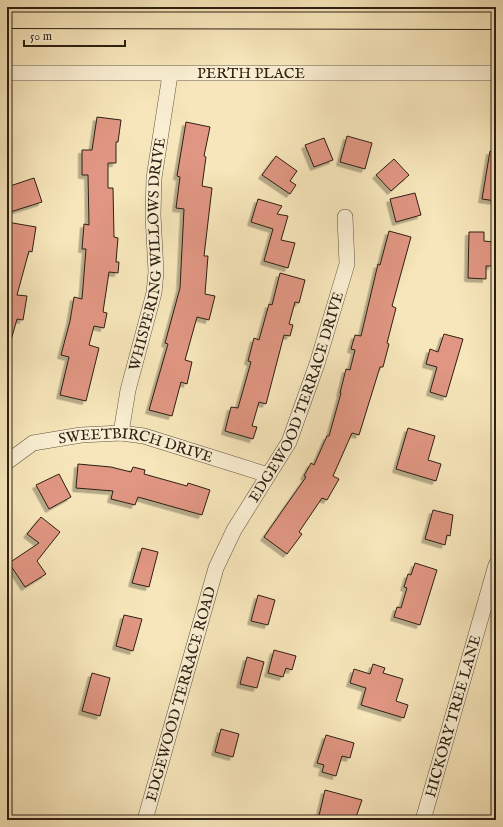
<svg xmlns="http://www.w3.org/2000/svg" width="503" height="827" viewBox="0 0 503 827" font-family="'IM FELL English',serif">
  <style>
    .building { fill: #e09682; stroke: #2c2014; filter: url(#shadow) }
    .lines { fill: none; stroke-linecap: round; stroke-linejoin: round }
    .minor-casing { stroke: #5f523e; stroke-width: 16 }
    .motorway-casing { stroke: #2c2014; stroke-width: 24 }
    .minor { stroke: #faefd3; stroke-width: 15 }
    .motorway { stroke: #f7e6bb; stroke-width: 22 }
    .labels { text-anchor: middle; dominant-baseline: central; stroke-width: 3.5; stroke-linejoin: round; paint-order: stroke }
    .street-label { font-size: 15px; fill: #2c2014; stroke: #faefd3 }
  </style>
  <defs>
    <filter id="shadow"><feDropShadow dx="-3.5" dy="3.5" stdDeviation="0" flood-color="#0004"/></filter>
  </defs>
  <rect width="100%" height="100%" fill="#f7e6bb"/>
  <filter id="stains"><feTurbulence type="fractalNoise" baseFrequency=".005" numOctaves="4"/><feColorMatrix values="0 0 0 0 .2 0 0 0 0 .09 0 0 0 0 .02 0 0 0 .5 -.17"/></filter>
  <radialGradient id="worn" r=".72"><stop offset=".6" stop-color="#630" stop-opacity="0"/><stop offset="1" stop-color="#630" stop-opacity=".3"/></radialGradient>
  <path class="building" d="M97,117L121,120L118,142H116V163H108V188H113L114,237L118,238L116,262H119L118,273L109,272L103,312L107,313L104,328L94,326L89,345L99,348L86,401L60,395L69,357L61,355L70,321L74,297L82,299L86,249H82L84,224L89,225L88,175H82V150H92Z
    M186,122L210,127L204,156L206,157L202,186L212,188L204,256H208L205,294L215,296L209,320L197,317L185,360L192,362L187,384L181,382L172,416L149,410L168,344L165,343L180,288L184,209L176,208L180,177L177,176Z
    M347,136L372,143L365,169L340,162Z
    M324,138L333,160L314,167L305,145Z
    M490,151L496,152V201L482,199Z
    M276,156L297,171L290,181L296,185L290,194L262,175Z
    M394,159L409,175L391,191L376,175Z
    M34,178L42,202L7,213V187Z
    M415,193L421,215L396,222L390,199Z
    M258,199L282,206L277,214L288,216L281,240L295,243L288,268L264,261L273,229L251,222Z
    M7,222L36,227L32,252L29,251L17,295L27,296L23,320L17,319L10,344H7Z
    M389,231L411,237L392,306L396,308L387,343L389,344L383,367H380L359,435L352,433L333,476L339,479L327,500L322,498L299,532L302,534L287,554L264,537L306,477L304,476L311,463L314,465L327,436H329L341,393H340L346,369L350,370L355,350L351,349L355,335L361,336L378,264L380,265Z
    M469,232H484V241L493,242L492,266H486V279L468,278Z
    M280,273L305,280L299,303L295,302L289,324L293,325L290,336L284,335L266,404L259,402L252,426L257,427L253,439L225,431L231,407L238,408L251,362L248,361L254,338L259,340L269,304L272,305Z
    M444,334L463,339L446,397L430,392L437,367L426,364L430,349L438,352Z
    M408,428L435,436L428,460L441,464L436,481L396,469Z
    M78,464L111,467L131,472L133,467L145,470L144,474L187,486L188,483L210,490L202,515L138,497L135,505L111,499L113,491L76,488Z
    M59,474L71,497L49,509L36,485Z
    M433,510L453,515L450,536L447,535L445,545L425,539Z
    M41,517L60,532L37,561L46,574L25,587L9,563L39,543L27,534Z
    M142,548L158,552L149,587L132,583Z
    M415,563L437,570L420,625L394,617L397,607L401,608L407,588L404,587L408,574L411,575Z
    M258,595L275,600L268,625L251,621Z
    M124,615L142,619L133,651L116,646Z
    M274,650L296,656L292,670L286,668L283,677L268,673Z
    M247,657L264,662L257,688L240,684Z
    M373,664L385,668L383,673L403,679L396,701L408,705L404,718L361,705L366,688L350,683L354,669L370,674Z
    M92,673L110,678L100,716L82,711Z
    M221,729L239,734L233,757L215,752Z
    M326,735L354,743L350,758L342,756L336,776L322,772L324,765L317,763Z
    M325,790L362,800L355,820H318Z"/>
  <g class="lines">
    <defs>
      <g id="minor">
        <path id="s1" d="M7,73H496"/>
        <path id="s2" d="M121,433L128,390L154,293L156,272L153,215L154,178L170,75"/>
        <path id="s3" d="M7,462L33,443L81,435L121,433L144,436L268,475"/>
        <path id="s4" d="M145,820L216,568L234,530L289,442L317,364L347,264L345,217"/>
        <path id="s5" d="M423,820L496,565"/>
      </g>
      <path id="motorway" d="M7,17L496,18"/>
    </defs>
    <use href="#minor" class="minor-casing"/>
    <use href="#motorway" class="motorway-casing"/>
    <use href="#minor" class="minor"/>
    <use href="#motorway" class="motorway"/>
  </g>
  <g class="labels">
    <g class="street-label">
      <text stroke="none"><textPath href="#s1" startOffset="244">PERTH PLACE</textPath></text>
      <text stroke="none"><textPath href="#s2" startOffset="182">WHISPERING WILLOWS DRIVE</textPath></text>
      <text stroke="none"><textPath href="#s4" startOffset="452">EDGEWOOD TERRACE DRIVE</textPath></text>
      <text stroke="none"><textPath href="#s3" startOffset="137">SWEETBIRCH DRIVE</textPath></text>
      <text stroke="none"><textPath href="#s4" startOffset="131">EDGEWOOD TERRACE ROAD</textPath></text>
      <text stroke="none"><textPath href="#s5" startOffset="108">HICKORY TREE LANE</textPath></text>
    </g>
  </g>
  <rect width="503" height="827" fill="none" stroke="#f7e6bb" stroke-width="24"/>
  <rect x="8" y="8" width="487" height="811" fill="none" stroke="#2c2014" stroke-width="2"/>
  <rect x="12" y="12" width="479" height="803" fill="none" stroke="#2c2014"/>
  <path d="M24 40v6h101v-6" fill="none" stroke="#2c2014" stroke-width="2"/>
  <text x="30" y="40" font-size="12" fill="#2c2014" stroke="#faefd3" stroke-width="3" paint-order="stroke">50 m</text>
  <rect width="100%" height="100%" filter="url(#stains)"/>
  <rect width="100%" height="100%" fill="url(#worn)"/>
</svg>
